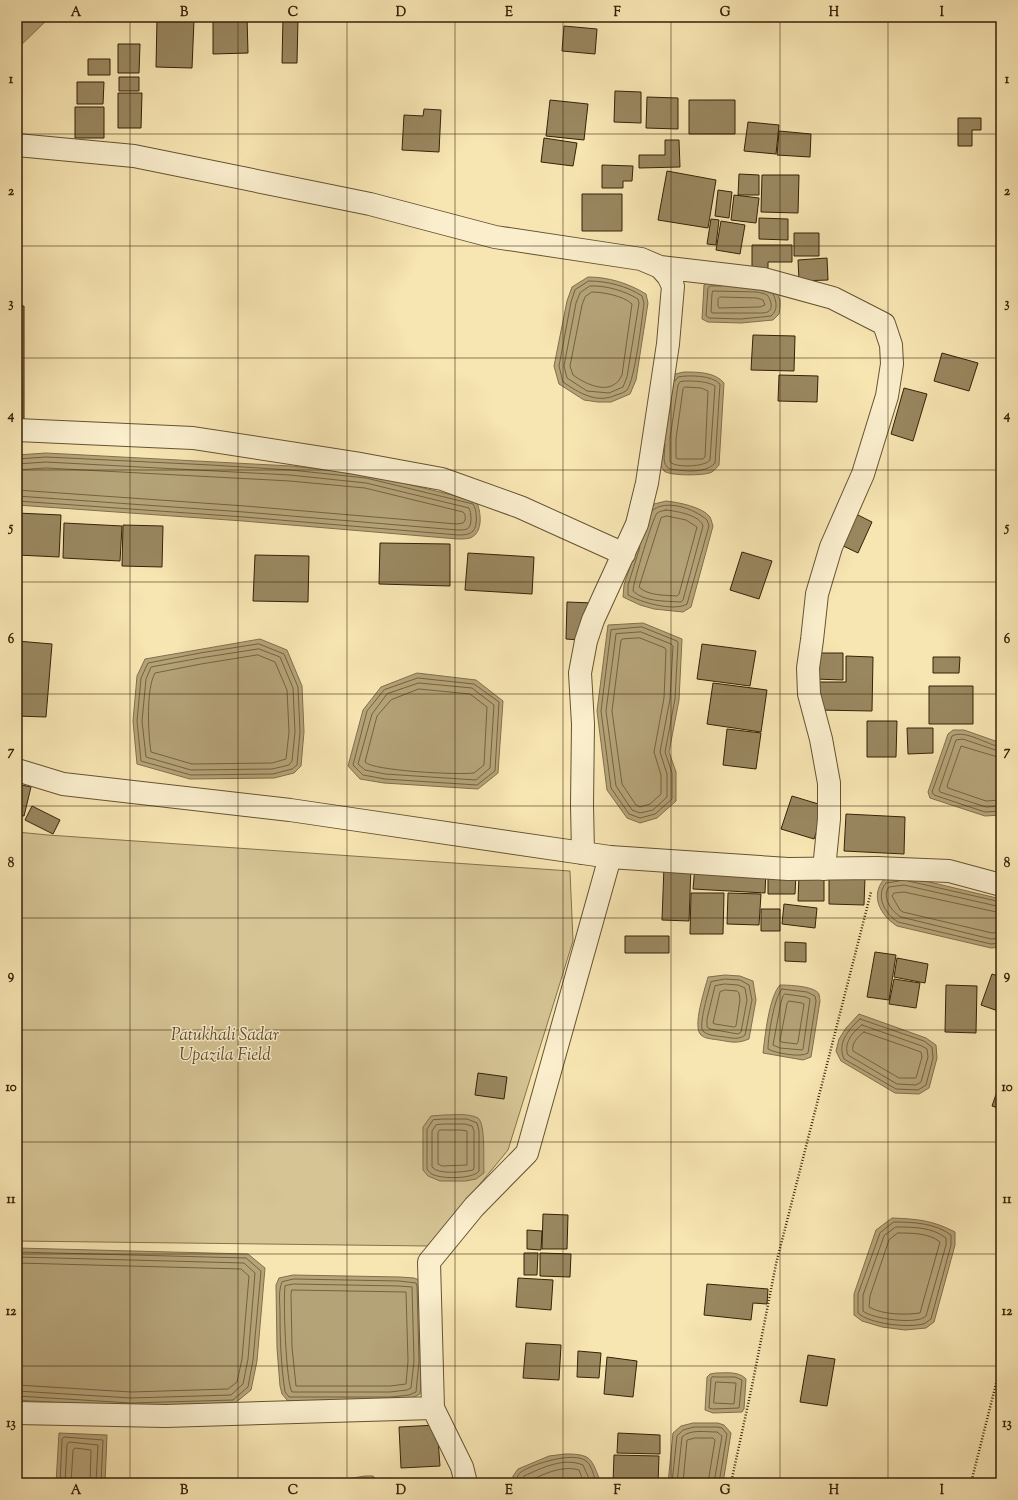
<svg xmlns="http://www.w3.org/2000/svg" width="1018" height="1500" viewBox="0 0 1018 1500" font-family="'Sorts Mill Goudy',serif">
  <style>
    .green { fill: #d6c495; stroke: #85734e }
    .water { fill: #b5a378; stroke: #816f4b }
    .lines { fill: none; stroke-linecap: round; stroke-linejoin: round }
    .shore { stroke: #746240; stroke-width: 1 }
    .building { fill: #998760; stroke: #342207 }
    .minor-casing { stroke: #655332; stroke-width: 24 }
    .tertiary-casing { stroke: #655332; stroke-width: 24 }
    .path { stroke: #342207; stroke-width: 2.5; stroke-dasharray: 1 2; stroke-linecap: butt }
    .minor { stroke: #faeecd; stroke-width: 22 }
    .tertiary { stroke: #faeecd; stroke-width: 22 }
    .grid { fill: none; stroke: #342207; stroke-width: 1; stroke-opacity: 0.55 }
    .labels { text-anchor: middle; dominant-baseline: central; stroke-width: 3; stroke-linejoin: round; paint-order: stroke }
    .park-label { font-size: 17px; font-style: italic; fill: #5c4a2a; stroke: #faeecd }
    .neatline { fill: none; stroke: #342207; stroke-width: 1.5 }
    .grid-label { font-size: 13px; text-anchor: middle; font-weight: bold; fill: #342207 }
  </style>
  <rect width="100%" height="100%" fill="#f7e5b2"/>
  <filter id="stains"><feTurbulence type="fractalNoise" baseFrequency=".005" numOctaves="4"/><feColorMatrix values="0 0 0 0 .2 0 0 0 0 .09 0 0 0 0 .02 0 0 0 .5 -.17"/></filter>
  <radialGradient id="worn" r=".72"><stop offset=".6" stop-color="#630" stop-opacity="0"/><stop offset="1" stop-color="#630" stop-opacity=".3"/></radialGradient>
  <path class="green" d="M17,832L48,835L570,871L573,941L508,1150L429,1246L17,1241Z"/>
  <path class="water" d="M17,17H50L17,49Z
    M588,277C608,277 628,283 646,294L648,303L636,380L630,394L611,402H598L584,400L559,384L554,366L567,301L572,287Z
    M708,282L775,289L780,300V307L779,314L773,320L741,323L708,322L702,319L704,285Z
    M684,372C698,372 715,372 724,383L719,465C717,467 715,470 712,472C705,476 670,476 664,471C663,470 661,466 660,465L675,374Z
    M46,453L291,466L367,474L476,501C481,510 484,533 470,538C467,539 462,539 458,539L243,521L17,505V455Z
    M666,501C677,502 703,507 710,517C711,519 712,523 713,526L691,607L683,612L654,609L640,605L623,597L624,585L649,510L654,504Z
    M643,623L682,639L679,700L669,752L676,772V801L657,818L640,823L627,818L607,790L597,711L608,625Z
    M260,639L287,650L302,686L304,732L301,766L294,773L274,778L190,779L137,764L133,721L137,676L145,659Z
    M417,673L476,680L503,701L498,773L478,789L384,783L360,779L348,766L363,710L381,687Z
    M953,730H964L1001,743V815L985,816L930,798L928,792L948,734Z
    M904,876L1001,899V947L991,948L897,926C880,915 870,896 884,879Z
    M725,975L740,976L753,981L756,1000L749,1039C737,1044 731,1042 719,1040C713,1039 705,1039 701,1035C692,1027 705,989 708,977Z
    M780,985C788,985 815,986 819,994C819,994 820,1000 820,1001L811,1057L803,1060L763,1053C765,1036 769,997 780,985Z
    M859,1014L926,1038L936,1045L937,1058L929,1088L919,1094L895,1093L841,1061L836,1051L839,1039L846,1028Z
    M444,1115C454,1115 468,1113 478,1118C486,1124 483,1163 484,1173L476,1179L465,1181H440L428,1176L423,1170V1127L431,1116Z
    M892,1218C917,1219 932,1220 955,1232V1245L934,1322L926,1328L905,1330L882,1327L862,1321L854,1315V1294L876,1230Z
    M17,1248L248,1254L265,1268L257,1361L251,1390L234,1404L131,1407L17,1400Z
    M293,1275L400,1277L414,1278L419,1280L423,1361L420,1394L410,1399L288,1401L282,1394L280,1386L277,1348L276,1285L279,1278Z
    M716,1373C726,1373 739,1371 746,1379L744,1409L742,1412L713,1413L705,1410L707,1377L710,1374Z
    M693,1423H718L724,1425L731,1433L723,1483H668L673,1433L681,1426Z
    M59,1433L107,1435L105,1483H56Z
    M565,1454C593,1454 591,1459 601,1483H513V1476L518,1469L549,1456Z
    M365,1476H373L380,1483H333L334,1481Z"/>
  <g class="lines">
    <path class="shore" d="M589,281C607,281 627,286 642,296L644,303C642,319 635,379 627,390C625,392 620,394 616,395C597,404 579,393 563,382L559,366L571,302L575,290Z
      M590,286C605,285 625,291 638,299L639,303L627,377L623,387L609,393L587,391L567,378L564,366L576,303L580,293Z
      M722,286H710L708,288L706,316L709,318L741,319L771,316C778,310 777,302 773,294
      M713,291L757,292C760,293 764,293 767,295C770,298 773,306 770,310C768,313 763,313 761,313H713L711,312L712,294Z
      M592,292C603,292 624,296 632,304L622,375C612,397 587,385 573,375L570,366L582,305L585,297Z
      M720,297L757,298L763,300L765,305L760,307L719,308L718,306V299Z
      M685,381C694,381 707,381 715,386L710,460C705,467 676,468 670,462V438L678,385L680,382Z
      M685,387L701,388L708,391L705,457L703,459H679L676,458V439L683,389Z
      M665,444C665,453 661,465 670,469C684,471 705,474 715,463L720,384C712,375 688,375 678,377L675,381
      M17,459L46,457L211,465L291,470L366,478L473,504C477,509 478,526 473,531C469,535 463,535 458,535L244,517L17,501
      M17,464L46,462L290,475L366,483L469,508C471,512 473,526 467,529C465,530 460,530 457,530L244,512L17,496
      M17,470L46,468L290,481L365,488L463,512C466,514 466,521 463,523L457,524L245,506L17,490
      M666,510C676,511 700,515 703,526L683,600L681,602C666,601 644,602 633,591C633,582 653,518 657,513C660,511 663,511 666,510Z
      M667,516L686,520L697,527L679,594L677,596C665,595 648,596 639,587L661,518Z
      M640,547L628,585V595C640,602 674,612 687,604L709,526L707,520C695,509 665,498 652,511
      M642,627L677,641L678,643L675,699L665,752L672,773V799L655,814L640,818L629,814L611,788L601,711L611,630Z
      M641,632L671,644L673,646L670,699L660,752L667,774V797L653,810L640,813L632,810L616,786L606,711L616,634Z
      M640,638L665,648L666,650L664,698L654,752L661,775V794L650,804L640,807L636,805L622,784L612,711L621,640L623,639Z
      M259,644L284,654L298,687L300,732L297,765L292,769L273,774L191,775L141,761L137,721L141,678L148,663L200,653Z
      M259,649L280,657L293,688L295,732L292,761L289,765L272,769L191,770L146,757L142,721L146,679L151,667L200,658Z
      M258,655L275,662L287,690L289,732L286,759L272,763L192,764L151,752C148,733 146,689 155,673L201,664Z
      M418,678L474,684L499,702L495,771L477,785L385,779L363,775L353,765L367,711L384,690Z
      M419,683L472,688L494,705L490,768L476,780L385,774L365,770L358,764L372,714L387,694Z
      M419,689L470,694L487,707L484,765L474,773C458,775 373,771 365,762L377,716L391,700Z
      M1001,747C987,745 965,729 952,736L932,792L934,795L985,812L1001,811
      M1001,752L963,739L956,740L939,790L940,792L986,807L1001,806
      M1001,758L961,746L947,786L948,788L986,801L1001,800
      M899,881L886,883C875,896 885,914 898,922L991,944L1001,943
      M908,881L1001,902
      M1001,907L904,885L889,887C881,897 892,912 901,917L991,939L1001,938
      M1001,913L904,892L894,893L892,896L900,910L903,912L992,933L1001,932
      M725,979L740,980L749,985L752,1000L745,1035C739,1040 732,1038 725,1037C718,1036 708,1036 703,1031C698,1026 709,990 711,982Z
      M725,984L738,985L745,988L747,1000L741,1032L738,1034L710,1029L707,1027V1019L715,986Z
      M782,989L807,992L815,996L816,1001L808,1053C801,1058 775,1053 768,1049C768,1037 774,997 782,989Z
      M725,990L737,991L739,993L740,1000L736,1026L734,1027L715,1024L713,1023L720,992Z
      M785,994L806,997L810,999L803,1049L802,1050L780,1048L773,1045L781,1002L783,996Z
      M789,1001L802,1003L804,1004L798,1042L797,1044L781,1042L780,1040L787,1004Z
      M860,1019L924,1041L932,1047L933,1058L926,1085L918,1090L896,1089L844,1059C837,1043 848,1030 860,1019Z
      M862,1025L922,1046L927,1049L928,1057L921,1082L916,1085L897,1084L848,1055C843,1044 853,1031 862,1025Z
      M864,1032L921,1052L922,1057L916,1078H899L853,1051C851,1044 858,1036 864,1032Z
      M444,1119H467L477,1123L479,1131V1171C473,1179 444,1179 434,1175C431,1174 429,1172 427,1169V1129L433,1120Z
      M444,1124H465L472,1126L474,1131V1168L473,1170C464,1172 438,1175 432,1167V1131L436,1125Z
      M440,1130H461L467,1131V1165L442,1166L438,1164V1133Z
      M894,1222C913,1222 935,1223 951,1235V1245L931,1319C928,1321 926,1323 923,1324C907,1328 870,1324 858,1313V1294L880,1233Z
      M896,1227C913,1227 932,1227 946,1238V1245L926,1316C918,1325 872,1319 863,1311V1295L884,1236Z
      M898,1233C912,1233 929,1233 940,1242L920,1313C905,1315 883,1315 869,1307L870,1296L889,1240Z
      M17,1252L246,1258L261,1271L253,1360L248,1387L233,1400L131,1403L17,1396
      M17,1257L244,1263L255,1273L248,1359L243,1384L231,1395L131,1398L17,1391
      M17,1263L241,1269L249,1276L242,1359L237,1382L228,1389L131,1392L17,1385
      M294,1279L399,1281L416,1283L417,1286L419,1361L416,1392L409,1395L390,1397H289L285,1392C281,1365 280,1339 280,1313C280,1303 278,1291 282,1282Z
      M294,1284L399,1286L412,1287L414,1361L411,1388L407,1390L390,1392H292C286,1383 283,1300 285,1286Z
      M292,1290L406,1292L408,1361L406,1384L390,1386H296L292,1347L291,1295Z
      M716,1377H735L742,1380L739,1408L713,1409L709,1408L711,1379L712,1377Z
      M716,1382L736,1383L734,1404L714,1403Z
      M60,1483L62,1439L64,1437L103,1440L101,1483
      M65,1483L67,1444L69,1442L98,1445L96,1483
      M71,1483L73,1450L75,1448L91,1450L90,1483
      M517,1483C517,1479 517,1475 521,1472C532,1464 574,1451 586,1461C592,1465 594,1477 596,1483
      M522,1483V1479L524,1476C542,1468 563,1457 583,1465L591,1483
      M528,1483L529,1481C544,1474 562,1465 579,1470L584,1483
      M672,1483L677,1436L683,1430L694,1427H718L722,1428L727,1434L719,1483
      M677,1483L682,1437C690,1429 705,1432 717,1432L722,1436L714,1483
      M683,1483L687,1440L695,1438H713L715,1440L708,1483"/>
  </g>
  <path class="building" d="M213,17H247L248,53L213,54Z
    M283,18H298L297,63H282Z
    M157,19L194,20L192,68L156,67Z
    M564,26L597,29L595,54L562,51Z
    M118,44H140L139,73H118Z
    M88,59H110V75H88Z
    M119,77H139V91H119Z
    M77,82H104L103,104H77Z
    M615,91L641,92V123L614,122Z
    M118,93H142L141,128H118Z
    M647,97L678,98V129L646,128Z
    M550,100L588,104L584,140L546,136Z
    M689,100H735V134H689Z
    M75,107H104V138H75Z
    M424,109L441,110L439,152L402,150L404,115L423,116Z
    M958,118H981V130H972V146H958Z
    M748,122L779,125L776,154L744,151Z
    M779,131L811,134L810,157L777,155Z
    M544,138L577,143L573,166L541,162Z
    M665,140H679L680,167L639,168V155H665Z
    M602,165L633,166L632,181H623V188H602Z
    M667,171L716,180L708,228L658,220Z
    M739,174L759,175V195H738Z
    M762,175H799L798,213L761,212Z
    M718,190L732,192L729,218L715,216Z
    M582,194H622V231H582Z
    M734,195L759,198L756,223L731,220Z
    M759,218L788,219V240L759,239Z
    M711,219L719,220L716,245L707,244Z
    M721,221L745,225L740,254L716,250Z
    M794,233H819V256H794Z
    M752,245H792V262H768V269H752Z
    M827,258L828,280L799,281L798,260Z
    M17,306H24V419H17Z
    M753,335L795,336L794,371L751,370Z
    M942,353L978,363L969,391L934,381Z
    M779,375L818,376L817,402L778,401Z
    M904,388L927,394L913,441L891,434Z
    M852,512L872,522L858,553L837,543Z
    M17,513L61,515L59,557L17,555Z
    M64,523L122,526L120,561L63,558Z
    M123,525L163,526L162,567L122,566Z
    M380,543L450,544V586L379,584Z
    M742,552L772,561L759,599L730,590Z
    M468,553L534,557L532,594L465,590Z
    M255,555L309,556L308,602L253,601Z
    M567,602L594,603L593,641L566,639Z
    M17,641L52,644L46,717L17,716Z
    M702,644L756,651L750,686L697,679Z
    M815,653H843V680L815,679Z
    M846,656L873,657L872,711L817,710V682H846Z
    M933,657H960L959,673H933Z
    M713,683L767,690L761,732L707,724Z
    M929,686H973V724H929Z
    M867,721H897L896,757H867Z
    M907,728H933V753L908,754Z
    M727,729L761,733L756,769L723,765Z
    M17,784L31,787L24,816L17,815Z
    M792,796L825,806L814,839L781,829Z
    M32,806L60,820L53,834L25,820Z
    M846,814L905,817L904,854L844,851Z
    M664,866L691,867L689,921L662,920Z
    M695,866L766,870L765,893L693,889Z
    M768,873H796L795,894H768Z
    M799,875L824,876V901H798Z
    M829,877H865L864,905L829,904Z
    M691,893H724L723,934H690Z
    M728,893L761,894L759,925L727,924Z
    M784,904L817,908L815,928L782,924Z
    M761,909H780V931H761Z
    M625,936H669V953H625Z
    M785,942L806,943V962L785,961Z
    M875,952L896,955L889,1000L867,997Z
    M897,958L928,964L925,983L894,977Z
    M992,974L1001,977V1012L981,1005Z
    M894,979L920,983L916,1008L889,1004Z
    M946,985L977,986L976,1033L945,1032Z
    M478,1073L507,1077L504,1099L475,1095Z
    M1000,1083H1001V1109L992,1106Z
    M543,1214L568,1215L567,1249H542Z
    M527,1230L542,1231L541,1250L527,1249Z
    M524,1253H538L537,1275H524Z
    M540,1253L571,1254L570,1277L540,1276Z
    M518,1278L553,1280L551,1310L516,1307Z
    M707,1284L768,1289L767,1304L753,1303L751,1320L704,1315Z
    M526,1343L561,1345L559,1380L523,1378Z
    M578,1351L601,1353L599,1378L577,1377Z
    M808,1355L835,1359L827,1406L800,1402Z
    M607,1357L637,1361L633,1397L604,1394Z
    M437,1425L440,1466L401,1468L399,1427Z
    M618,1433L660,1435V1454L617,1453Z
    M614,1455L659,1456L658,1483H613Z"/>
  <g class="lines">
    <defs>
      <path id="minor" d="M17,145L134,156L370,204L495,237L641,259L660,267L668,276L673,286L668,344L647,483L637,524L593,620L586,641L580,673L583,724L582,805L583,853
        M660,267L764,279L833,298L884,324L891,345L892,364L887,396L863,474L831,547L817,594L812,640L808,668L809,694L821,739L829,783V819L824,869
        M17,430L193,438L355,463L442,479L520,507L624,554
        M17,1413L165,1416L433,1408
        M466,1483L462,1467L433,1408L429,1262L474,1207L527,1153L610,857"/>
      <path id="tertiary" d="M17,770L63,784L290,810L610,857L788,869L877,868L949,871L1001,885"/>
    </defs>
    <use href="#minor" class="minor-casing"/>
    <use href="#tertiary" class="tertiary-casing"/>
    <path class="path" d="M731,1483L752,1386L776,1264L871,892
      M971,1483L1001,1364"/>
    <use href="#minor" class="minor"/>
    <use href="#tertiary" class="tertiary"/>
  </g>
  <path class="grid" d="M130,17V1483M238,17V1483M347,17V1483M455,17V1483M563,17V1483M671,17V1483M780,17V1483M888,17V1483M17,134H1001M17,246H1001M17,358H1001M17,470H1001M17,582H1001M17,694H1001M17,806H1001M17,918H1001M17,1030H1001M17,1142H1001M17,1254H1001M17,1366H1001"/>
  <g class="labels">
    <g class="park-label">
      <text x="225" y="1036">Patukhali Sadar<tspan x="225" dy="20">Upazila Field</tspan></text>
    </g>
  </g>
  <rect width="1018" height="1500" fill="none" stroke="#f7e5b2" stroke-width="44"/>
  <rect x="22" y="22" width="974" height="1456" class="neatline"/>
  <g class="grid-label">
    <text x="76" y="16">A</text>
    <text x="184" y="16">B</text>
    <text x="293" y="16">C</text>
    <text x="401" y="16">D</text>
    <text x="509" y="16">E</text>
    <text x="617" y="16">F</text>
    <text x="725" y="16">G</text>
    <text x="834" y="16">H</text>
    <text x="942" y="16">I</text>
    <text x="11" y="83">1</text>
    <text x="1007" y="83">1</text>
    <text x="11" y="195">2</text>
    <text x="1007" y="195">2</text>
    <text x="11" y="307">3</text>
    <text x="1007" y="307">3</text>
    <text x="11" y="419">4</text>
    <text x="1007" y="419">4</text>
    <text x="11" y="531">5</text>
    <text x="1007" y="531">5</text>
    <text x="11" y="643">6</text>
    <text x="1007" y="643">6</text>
    <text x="11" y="755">7</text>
    <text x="1007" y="755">7</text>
    <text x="11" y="867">8</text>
    <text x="1007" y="867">8</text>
    <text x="11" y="979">9</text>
    <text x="1007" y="979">9</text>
    <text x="11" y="1091">10</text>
    <text x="1007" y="1091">10</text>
    <text x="11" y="1203">11</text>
    <text x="1007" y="1203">11</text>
    <text x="11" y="1315">12</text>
    <text x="1007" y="1315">12</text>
    <text x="11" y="1427">13</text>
    <text x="1007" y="1427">13</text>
    <text x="76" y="1494">A</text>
    <text x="184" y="1494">B</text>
    <text x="293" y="1494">C</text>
    <text x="401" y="1494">D</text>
    <text x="509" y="1494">E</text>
    <text x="617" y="1494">F</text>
    <text x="725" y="1494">G</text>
    <text x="834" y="1494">H</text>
    <text x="942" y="1494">I</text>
  </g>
  <rect width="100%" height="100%" filter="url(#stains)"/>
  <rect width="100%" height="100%" fill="url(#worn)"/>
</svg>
